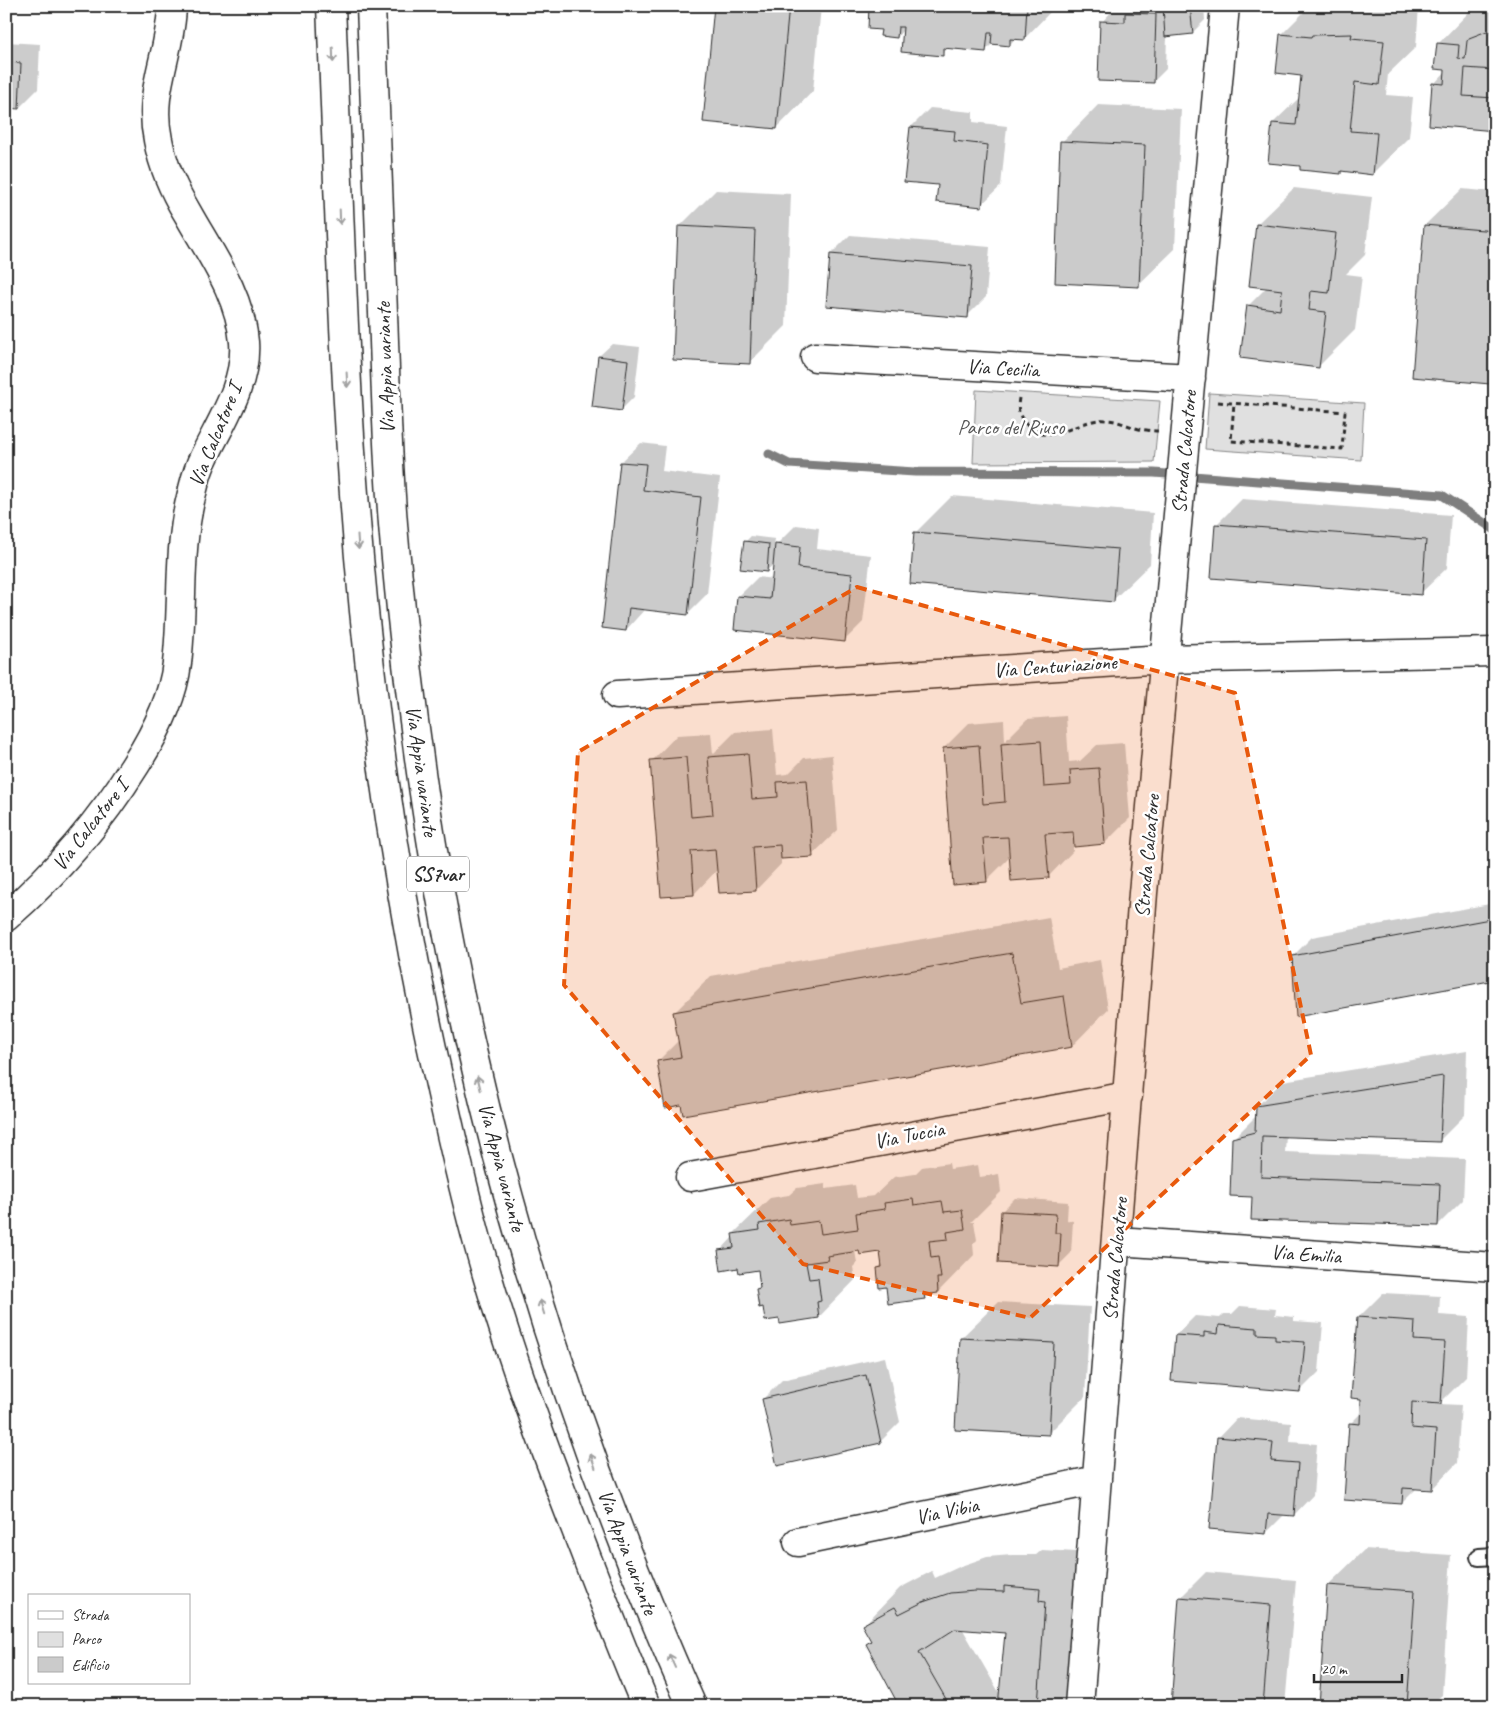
<svg xmlns="http://www.w3.org/2000/svg" width="1501" height="1712" viewBox="0 0 1501 1712" font-family="Caveat,sans-serif">
  <style>
    .green { fill: #e0e0e0; stroke: #868686 }
    .shadow { fill: #0003; fill-rule: evenodd }
    .lines { fill: none; stroke-linecap: round; stroke-linejoin: round }
    .stream { stroke: #7e7e7e; stroke-width: 9 }
    .building { fill: #cbcbcb; stroke: #2b2b2b }
    .service-casing { stroke: #2b2b2b; stroke-width: 20 }
    .minor-casing { stroke: #2b2b2b; stroke-width: 31 }
    .trunk-casing { stroke: #2b2b2b; stroke-width: 31 }
    .path { stroke: #2b2b2b; stroke-width: 3; stroke-dasharray: 5 4; stroke-linecap: butt }
    .service { stroke: #fff; stroke-width: 16 }
    .minor { stroke: #fff; stroke-width: 28 }
    .trunk { stroke: #fff; stroke-width: 28 }
    .oneway { stroke: #a0a0a0 }
    .marked { fill: #e8590c; fill-opacity: 0.2; stroke: #e8590c; stroke-width: 4; stroke-dasharray: 10 6; stroke-linejoin: round }
    .labels { text-anchor: middle; dominant-baseline: central; stroke-width: 5; stroke-linejoin: round; paint-order: stroke }
    .shield { fill: #fff; stroke: #6b6b6b; stroke-width: 1 }
    .shield-label { font-size: 20px; font-weight: bold; fill: #2b2b2b }
    .street-label { font-size: 21px; fill: #2b2b2b; stroke: #fff }
    .park-label { font-size: 21px; fill: #585858; stroke: #fff }
  </style>
  <rect width="100%" height="100%" fill="#fff"/>
  <filter id="ink" filterUnits="userSpaceOnUse"><feTurbulence type="fractalNoise" baseFrequency=".02" numOctaves="2"/><feDisplacementMap in="SourceGraphic" scale="10" xChannelSelector="R" yChannelSelector="G"/><feConvolveMatrix kernelMatrix="1 2 1 2 8 2 1 2 1" color-interpolation-filters="sRGB"/></filter>
  <g filter="url(#ink)">
    <path class="green" d="M976,390L1160,401L1154,462L973,463Z
      M1209,393L1364,403L1361,460L1205,449Z"/>
    <path class="shadow" d="M715,6H821L813,91L777,128Z
      M871,6H1056L1024,39L1016,38L1009,45L993,43L985,51L949,47L942,54L904,29L897,37L882,29Z
      M1134,6H1204L1205,20L1192,33L1167,35L1166,69L1153,82L1102,22L1114,9L1130,10Z
      M1310,6H1419L1416,47L1388,74L1386,95L1413,97L1409,137L1373,173L1343,170L1340,173L1301,165L1273,123L1301,96L1303,75L1281,35Z
      M1474,7L1495,9V130L1434,84L1446,71L1438,44Z
      M6,42L40,44L38,89L19,108L6,107Z
      M1098,105L1181,109L1175,249L1138,285L1062,142Z
      M930,108L973,112V122L1007,126L1001,186L981,205L939,184L911,127Z
      M1294,188L1372,197L1365,255L1346,274L1362,276L1355,330L1319,366L1248,306L1267,287L1257,224Z
      M1462,189L1495,192V377L1490,382L1425,225Z
      M716,190L791,194L786,326L749,363L679,227Z
      M850,235L990,247L986,297L967,316L831,254Z
      M612,344L640,347L634,397L621,410L599,356Z
      M641,443L665,446L662,471L720,478L707,594L687,614L645,609L626,630L621,462Z
      M952,496L1153,513L1150,564L1113,600L916,532Z
      M1242,499L1451,515L1447,568L1421,593L1217,524Z
      M796,525L819,528L817,549L871,555L863,622L844,641L738,597L758,577L773,579L775,563L766,571L745,542L751,536L775,539L774,547Z
      M1066,716L1069,762L1080,761L1097,745L1124,743L1130,818L1105,843L1073,845V851L1048,877L1011,856L986,881L944,748L969,723L1004,720L1005,741L1027,719ZM1072,831H1074L1075,838L1072,839Z
      M773,729L777,775L788,774L804,758L832,755L838,830L812,855L781,858V864L756,890L718,869L694,894L652,761L677,735L711,733L713,754L735,732Z
      M1495,903V979L1293,956L1312,937Z
      M1049,917L1058,968L1100,960L1108,1009L1072,1046L683,1114L681,1104L658,1061L679,1040L674,1013L711,976Z
      M1467,1051L1465,1115L1440,1140L1286,1135L1285,1152L1465,1159L1463,1200L1438,1225L1254,1196L1233,1139L1257,1115V1106L1283,1081Z
      M949,1163L950,1169L978,1165L980,1177L999,1174L1001,1192L971,1222H974L977,1240L973,1244L974,1255L938,1292L929,1293L924,1298L887,1285L878,1268L883,1263L881,1250L855,1251L857,1263L853,1267L855,1280L819,1317L780,1318L764,1305L757,1289L761,1285L759,1269L739,1267L720,1251L733,1237V1234L770,1198L789,1195L797,1188L825,1184L826,1189L855,1185L857,1198L874,1196L894,1177L915,1174L922,1167Z
      M1015,1198L1068,1202L1067,1220L1073,1221L1071,1253L1058,1266L1002,1211Z
      M1383,1293L1440,1296L1439,1315L1469,1317L1466,1377L1439,1404L1461,1405L1457,1463L1432,1489L1417,1488L1402,1503L1350,1424L1362,1412V1397L1358,1318Z
      M998,1302L1090,1307L1085,1397L1048,1434L961,1338Z
      M1240,1306L1276,1309L1275,1315L1294,1317V1321L1323,1323L1319,1372L1300,1391L1176,1335L1195,1316L1220,1318L1224,1314H1232Z
      M885,1357L900,1422L881,1441L763,1399L782,1380Z
      M1237,1418L1291,1423L1290,1442L1317,1444L1313,1495L1294,1515L1285,1514L1266,1533L1218,1438Z
      M1365,1549L1451,1555L1442,1695L1430,1706H1320L1328,1585Z
      M1042,1550L1076,1552L1075,1565L1081,1566L1071,1706H901L867,1644L872,1640L864,1625L900,1588L932,1571L935,1578L961,1566L987,1557L1012,1555H1036ZM962,1628L1006,1632L1000,1694Z
      M1206,1572L1296,1580L1285,1706H1172L1180,1598Z"/>
    <g class="lines">
      <path class="stream" d="M769,454L789,464L915,472L1154,473L1442,495L1495,530"/>
    </g>
    <path class="building" d="M714,6H789L777,129L703,122Z
      M869,6H1027L1025,40L1010,39V46L991,44L992,33H988L986,52L943,48V56L901,52L903,27H898L897,38L880,36L881,30L868,29Z
      M1163,6H1190L1193,34L1165,37Z
      M1125,13L1156,14L1154,83L1098,81L1100,21L1125,22Z
      M1487,31L1495,33V70L1465,68L1463,96L1495,98V131L1429,125L1432,83L1444,84L1445,70L1434,69L1437,43L1459,45L1458,58L1465,59L1467,41L1469,38Z
      M1280,34L1311,37L1312,35L1352,34L1351,38L1384,41L1379,85L1355,82L1350,131L1377,133L1373,175L1341,171V174L1300,170V166L1268,163L1272,123L1296,125L1301,76L1276,73Z
      M6,62L21,63L19,109L6,108Z
      M910,127L955,131L954,141L988,145L982,207L936,202L938,185L904,182Z
      M1060,141L1145,145L1139,287L1055,283Z
      M1256,224L1336,233L1329,293L1311,291L1309,310L1326,312L1319,368L1240,358L1247,305L1280,310L1282,290L1249,286Z
      M1424,225L1495,231V327L1490,384L1412,377Z
      M678,226L755,230L750,364L673,360Z
      M830,254L972,266L968,318L826,306Z
      M598,356L628,360L622,411L592,407Z
      M620,462L646,464L643,490L701,497L688,615L629,608L626,631L602,628Z
      M1215,524L1426,540L1422,595L1211,578Z
      M914,532L1118,549L1114,602L910,584Z
      M744,541L769,544L767,572L740,569Z
      M775,544L800,547L798,568L852,574L845,642L734,630L737,596L770,599Z
      M1041,741L1044,787L1071,785L1070,770L1099,768L1105,844L1074,847L1073,832L1045,834L1049,878L1011,881L1008,837L983,838L987,882L953,885L943,748L979,745L983,804L1005,802L1001,744Z
      M748,754L752,799L778,797L777,782L807,780L813,857L781,859L780,845L753,847L756,891L719,893L715,849L691,851L694,895L661,897L650,760L686,757L691,817L713,815L708,757Z
      M1495,918V980L1296,1017L1292,956Z
      M1012,953L1021,1003L1064,996L1072,1047L683,1115L681,1105L665,1108L657,1061L681,1057L673,1012Z
      M1443,1076L1440,1142L1262,1136L1261,1177L1440,1184L1438,1226L1251,1220L1252,1197L1230,1196L1232,1138L1255,1132L1256,1106Z
      M913,1199L914,1205L942,1201L944,1212L962,1210L965,1229L947,1232L948,1239L929,1241L931,1258L938,1257L941,1278H937L938,1293L924,1295L925,1299L888,1304L886,1287L879,1288L877,1268L882,1267L880,1252L860,1255L859,1251L827,1256L828,1260L806,1263L809,1279L818,1278L821,1301L817,1302L819,1318L780,1324L779,1319L765,1321L763,1307L759,1308L756,1289L760,1288L758,1270L739,1273L738,1268L721,1271L718,1250L734,1248L732,1234L760,1230L759,1224L789,1219L790,1225L819,1221L821,1234L858,1229L856,1213L885,1209L884,1203Z
      M1001,1211L1056,1214L1055,1233H1061L1059,1267L998,1263Z
      M1357,1317L1415,1321L1414,1340L1445,1342L1441,1404L1412,1402L1411,1428L1436,1430L1432,1490L1403,1488L1402,1504L1344,1500L1349,1423L1360,1424L1361,1399L1351,1398Z
      M1219,1325L1257,1328V1334L1275,1335V1340L1305,1342L1300,1392L1171,1381L1175,1335L1204,1337V1332L1218,1334Z
      M960,1338L1054,1343L1049,1435L955,1430Z
      M866,1375L881,1443L777,1466L762,1399Z
      M1217,1437L1273,1442L1271,1461L1298,1463L1294,1516L1268,1514L1266,1534L1209,1529Z
      M1327,1585L1415,1591L1407,1706H1319Z
      M1004,1586L1040,1589L1039,1601L1045,1602L1038,1706H998L1005,1633L955,1629L919,1652L950,1706H899L866,1644L871,1641L862,1625L895,1607L899,1614L923,1602L950,1593L975,1591L1004,1592Z
      M1179,1597L1271,1605L1263,1706H1171Z"/>
    <g class="lines">
      <defs>
        <path id="service" d="M1479,1557L1495,1556"/>
        <path id="minor" d="M815,357L1191,378
          M617,695L1164,659L1495,652
          M6,917C57,872 100,822 136,764C155,734 173,699 177,663C184,606 177,549 192,493C195,480 199,466 205,455C222,420 247,383 244,342C240,294 211,255 188,214C174,191 163,166 158,140C147,91 171,54 172,6
          M690,1177L1128,1096
          M1117,1241L1495,1267
          M798,1542L1097,1480
          M1079,1706L1143,893L1225,6"/>
        <path id="trunk" d="M331,6C339,190 343,374 359,557C374,731 400,905 438,1076C451,1135 464,1195 481,1254C507,1347 540,1437 575,1527C598,1587 621,1647 646,1706
          M371,6C375,108 379,211 383,313C386,394 388,476 396,558C411,720 434,883 470,1042C521,1270 597,1493 692,1706"/>
      </defs>
      <use href="#service" class="service-casing"/>
      <use href="#minor" class="minor-casing"/>
      <use href="#trunk" class="trunk-casing"/>
      <path class="path" d="M1019,398C1017,409 1019,417 1027,425C1051,450 1079,417 1106,420C1117,420 1128,426 1139,429C1145,430 1152,431 1158,431
        M1218,402L1345,412L1342,449L1231,441L1234,403"/>
      <use href="#service" class="service"/>
      <use href="#minor" class="minor"/>
      <use href="#trunk" class="trunk"/>
    </g>
    <defs><path id="oneway-shaft" d="M-6 0H5M1.5-3L5.5 0L1.5 3" fill="none" stroke-width="1.6" stroke-linecap="round" stroke-linejoin="round" transform="scale(1.25)"/></defs>
    <g class="oneway">
      <use href="#oneway-shaft" transform="translate(333 55) rotate(88)"/>
      <use href="#oneway-shaft" transform="translate(340 217) rotate(88)"/>
      <use href="#oneway-shaft" transform="translate(347 380) rotate(87)"/>
      <use href="#oneway-shaft" transform="translate(358 542) rotate(86)"/>
      <use href="#oneway-shaft" transform="translate(479 1083) rotate(-103)"/>
      <use href="#oneway-shaft" transform="translate(542 1307) rotate(-107)"/>
      <use href="#oneway-shaft" transform="translate(593 1461) rotate(-109)"/>
      <use href="#oneway-shaft" transform="translate(672 1661) rotate(-114)"/>
    </g>
  </g>
  <path class="marked" d="M857,587L1235,693L1311,1055L1030,1318L803,1264L564,985L578,752Z"/>
  <g class="labels">
    <rect class="shield" x="407" y="856.5" width="62" height="35" rx="4"/>
    <g class="shield-label">
      <text x="438" y="874">SS7var</text>
    </g>
    <g class="street-label">
      <text transform="translate(385 368) rotate(-92)">Via Appia variante</text>
      <text transform="translate(1003 368) rotate(3)">Via Cecilia</text>
      <text transform="translate(215 435) rotate(-68)">Via Calcatore I</text>
      <text transform="translate(1184 452) rotate(-85)">Strada Calcatore</text>
      <text transform="translate(1055 666) rotate(-4)">Via Centuriazione</text>
      <text transform="translate(422 771) rotate(82)">Via Appia variante</text>
      <text transform="translate(90 825) rotate(-52)">Via Calcatore I</text>
      <text transform="translate(1147 856) rotate(-85)">Strada Calcatore</text>
      <text transform="translate(909 1135) rotate(-11)">Via Tuccia</text>
      <text transform="translate(502 1167) rotate(75)">Via Appia variante</text>
      <text transform="translate(1306 1254) rotate(4)">Via Emilia</text>
      <text transform="translate(1115 1259) rotate(-85)">Strada Calcatore</text>
      <text transform="translate(947 1511) rotate(-12)">Via Vibia</text>
      <text transform="translate(628 1552) rotate(69)">Via Appia variante</text>
    </g>
    <g class="park-label">
      <text x="1011" y="427">Parco del Riuso</text>
    </g>
  </g>
  <rect width="1501" height="1712" fill="none" stroke="#fff" stroke-width="25"/>
  <rect x="12" y="12" width="1476" height="1687" fill="none" stroke="#2b2b2b" stroke-width="2" filter="url(#ink)"/>
  <rect x="28" y="1594" width="162" height="90" fill="#ffffff" stroke="#aaaaaa"/>
  <rect x="38" y="1611" width="25" height="8" fill="#ffffff" stroke="#aaaaaa"/>
  <text x="72" y="1620" font-size="15" fill="#2b2b2b">Strada</text>
  <rect x="38" y="1632" width="25" height="15" fill="#e0e0e0" stroke="#aaaaaa"/>
  <text x="72" y="1644" font-size="15" fill="#2b2b2b">Parco</text>
  <rect x="38" y="1657" width="25" height="15" fill="#cbcbcb" stroke="#aaaaaa"/>
  <text x="72" y="1670" font-size="15" fill="#2b2b2b">Edificio</text>
  <path d="M1314 1674v8h88v-8" fill="none" stroke="#2b2b2b" stroke-width="2.5"/>
  <text x="1321" y="1674" font-size="15" fill="#2b2b2b" stroke="#ffffff" stroke-width="4" paint-order="stroke">20 m</text>
</svg>
